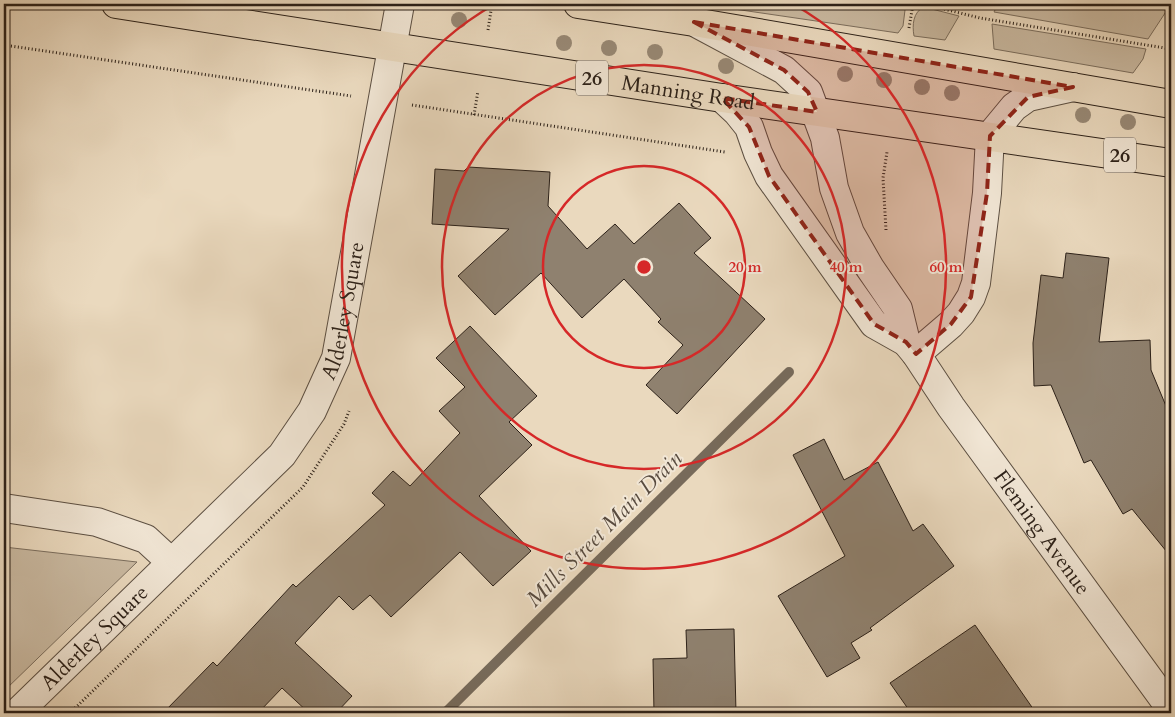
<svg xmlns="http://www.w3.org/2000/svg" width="1175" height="717" viewBox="0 0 1175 717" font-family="Cardo,serif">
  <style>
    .green { fill: #cabaa2; stroke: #7b6e5e }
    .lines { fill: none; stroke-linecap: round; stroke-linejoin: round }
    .stream { stroke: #776a5a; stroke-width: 10 }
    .building { fill: #8f816f; stroke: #2c2119 }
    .minor-casing { stroke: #5c4f42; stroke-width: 30 }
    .tertiary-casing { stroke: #5c4f42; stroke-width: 30 }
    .primary-casing { stroke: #2c2119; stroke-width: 30 }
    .path { stroke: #2c2119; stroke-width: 3; stroke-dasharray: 1 2.5; stroke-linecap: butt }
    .minor { stroke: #f1e6d5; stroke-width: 28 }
    .tertiary { stroke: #f1e6d5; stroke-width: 28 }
    .primary { stroke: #ead9be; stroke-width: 28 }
    .tree { fill: #988976 }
    .marked { fill: #8f2418; fill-opacity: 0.2; stroke: #8f2418; stroke-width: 4; stroke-dasharray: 10 6; stroke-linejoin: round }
    .ring { fill: none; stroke: #d62828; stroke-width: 2.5 }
    .labels { text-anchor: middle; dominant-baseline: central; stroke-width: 4; stroke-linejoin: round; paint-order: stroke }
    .shield { fill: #f1e6d5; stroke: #675c51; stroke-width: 1 }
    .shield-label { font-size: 20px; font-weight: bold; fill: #2c2119 }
    .street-label { font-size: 21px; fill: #2c2119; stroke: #f1e6d5 }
    .water-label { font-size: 22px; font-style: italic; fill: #584b3f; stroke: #f1e6d5 }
    .centre { fill: #d62828; stroke: #f1e6d5; stroke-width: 2.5 }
    .ring-label { font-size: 15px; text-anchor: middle; font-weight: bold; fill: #d62828; stroke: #f1e6d5; stroke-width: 4; stroke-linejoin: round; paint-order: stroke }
  </style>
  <rect width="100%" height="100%" fill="#ead9be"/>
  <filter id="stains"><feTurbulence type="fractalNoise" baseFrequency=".004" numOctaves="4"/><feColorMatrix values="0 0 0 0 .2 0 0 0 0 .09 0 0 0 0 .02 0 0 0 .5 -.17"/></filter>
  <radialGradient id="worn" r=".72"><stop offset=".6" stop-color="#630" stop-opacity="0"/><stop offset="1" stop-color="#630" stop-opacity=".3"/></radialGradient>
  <path class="green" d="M700,4H900L905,10L903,26L898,33Z
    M998,4H1171L1148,39L994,12Z
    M924,7L959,16L945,40L914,36C912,25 913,12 924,7Z
    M992,24L1146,49L1143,59L1133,73L994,49Z
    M4,547L137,562L4,691Z"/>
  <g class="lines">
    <path class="stream" d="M445,713L789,372"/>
  </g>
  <path class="building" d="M468,167L550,172L548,206L587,249L615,224L634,244L679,203L711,238L694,253L765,319L677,414L646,385L683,345L658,322L661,319L624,279L582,318L541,273L495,315L458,276L509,229L432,224L435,169L464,171Z
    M1066,253L1109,258L1099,342L1150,340L1151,370L1171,418V557L1132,509L1123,514L1091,460L1084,463L1051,385L1034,386L1033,343L1041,275L1063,278Z
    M470,326L537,396L509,422L532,445L479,496L531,551L493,586L460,552L391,617L370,595L353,610L339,596L295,643L352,696L336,713H309L282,688L258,713H163L213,662L217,666L293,584L296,587L385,505L372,493L393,471L410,486L460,433L439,411L465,387L436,358Z
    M824,439L844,480L878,462L913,531L923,524L954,566L870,628L872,630L851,643L860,658L827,677L778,596L845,556L793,455Z
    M975,625L1036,713H911L890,683Z
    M734,629L736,713H654L653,659L687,658L686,630Z"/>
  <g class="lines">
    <defs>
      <g id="minor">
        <path d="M4,508L97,522L146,539L171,562"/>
        <path id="s1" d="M17,713L282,455L312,411L336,358L400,4"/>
      </g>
      <g id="tertiary">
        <path d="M698,24L784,70L808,92L825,138L834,188L850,233L870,268L898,309L906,342"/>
        <path id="s2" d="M722,98L737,112L749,127L758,153L769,176L874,324L906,342L916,354L951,407L1171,709"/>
        <path d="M916,354L951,324L961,313L971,297L976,283L987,193L990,136L1014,107L1028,97L1073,87"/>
      </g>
      <g id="primary">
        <path id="s3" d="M116,4L722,98L1171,163"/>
        <path d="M578,4L694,22L1171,104"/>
      </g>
    </defs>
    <use href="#minor" class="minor-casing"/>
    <use href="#tertiary" class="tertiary-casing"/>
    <use href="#primary" class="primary-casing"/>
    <path class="path" d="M924,4L980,18L1171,49
      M909,28L913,4
      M488,30L492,4
      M4,45L351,96
      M412,105L725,152
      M474,115L478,91
      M886,230L883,178L887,152
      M70,713L303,487L344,424L349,411"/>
    <use href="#minor" class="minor"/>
    <use href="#tertiary" class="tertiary"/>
    <use href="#primary" class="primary"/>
  </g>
  <g class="tree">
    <circle cx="459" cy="20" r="8"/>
    <circle cx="564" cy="43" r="8"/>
    <circle cx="609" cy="48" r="8"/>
    <circle cx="655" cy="52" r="8"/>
    <circle cx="726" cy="66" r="8"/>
    <circle cx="845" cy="74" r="8"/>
    <circle cx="884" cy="80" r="8"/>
    <circle cx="922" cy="87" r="8"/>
    <circle cx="952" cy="93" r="8"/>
    <circle cx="1083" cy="115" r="8"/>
    <circle cx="1128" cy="122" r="8"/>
  </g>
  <path class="marked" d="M694,22L1073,87L1028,97L990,136L987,193L971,297L951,324L916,354L906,342L874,324L769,176L749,127L722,98L817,112L808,92L784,70Z"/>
  <g class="ring">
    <circle cx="644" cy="267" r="101"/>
    <circle cx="644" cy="267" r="202"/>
    <path d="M793 4A302 302 0 1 1 495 4"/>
  </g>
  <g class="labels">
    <g class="shield">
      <rect x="576" y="60.5" width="32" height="35" rx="4"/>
      <rect x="1104" y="137.5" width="32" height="35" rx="4"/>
    </g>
    <g class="shield-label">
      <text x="592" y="78">26</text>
      <text x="1120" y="155">26</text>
    </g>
    <g class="street-label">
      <text stroke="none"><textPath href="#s3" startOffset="579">Manning Road</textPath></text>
      <text stroke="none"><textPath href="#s1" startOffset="529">Alderley Square</textPath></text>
      <text stroke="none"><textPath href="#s2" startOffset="545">Fleming Avenue</textPath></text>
      <text stroke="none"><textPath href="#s1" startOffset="108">Alderley Square</textPath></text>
    </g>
    <g class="water-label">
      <text transform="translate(604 529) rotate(-45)">Mills Street Main Drain</text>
    </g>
  </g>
  <circle cx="644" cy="267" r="8" class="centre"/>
  <g class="ring-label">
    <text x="745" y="272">20 m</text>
    <text x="846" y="272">40 m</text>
    <text x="946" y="272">60 m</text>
  </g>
  <rect width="1175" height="717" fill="none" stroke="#ead9be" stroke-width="20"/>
  <rect x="5" y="5" width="1165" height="707" fill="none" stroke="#2c2119" stroke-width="2.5"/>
  <rect x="10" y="10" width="1155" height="697" fill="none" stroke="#2c2119"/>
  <rect width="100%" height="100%" filter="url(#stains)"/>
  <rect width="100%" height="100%" fill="url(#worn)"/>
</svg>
